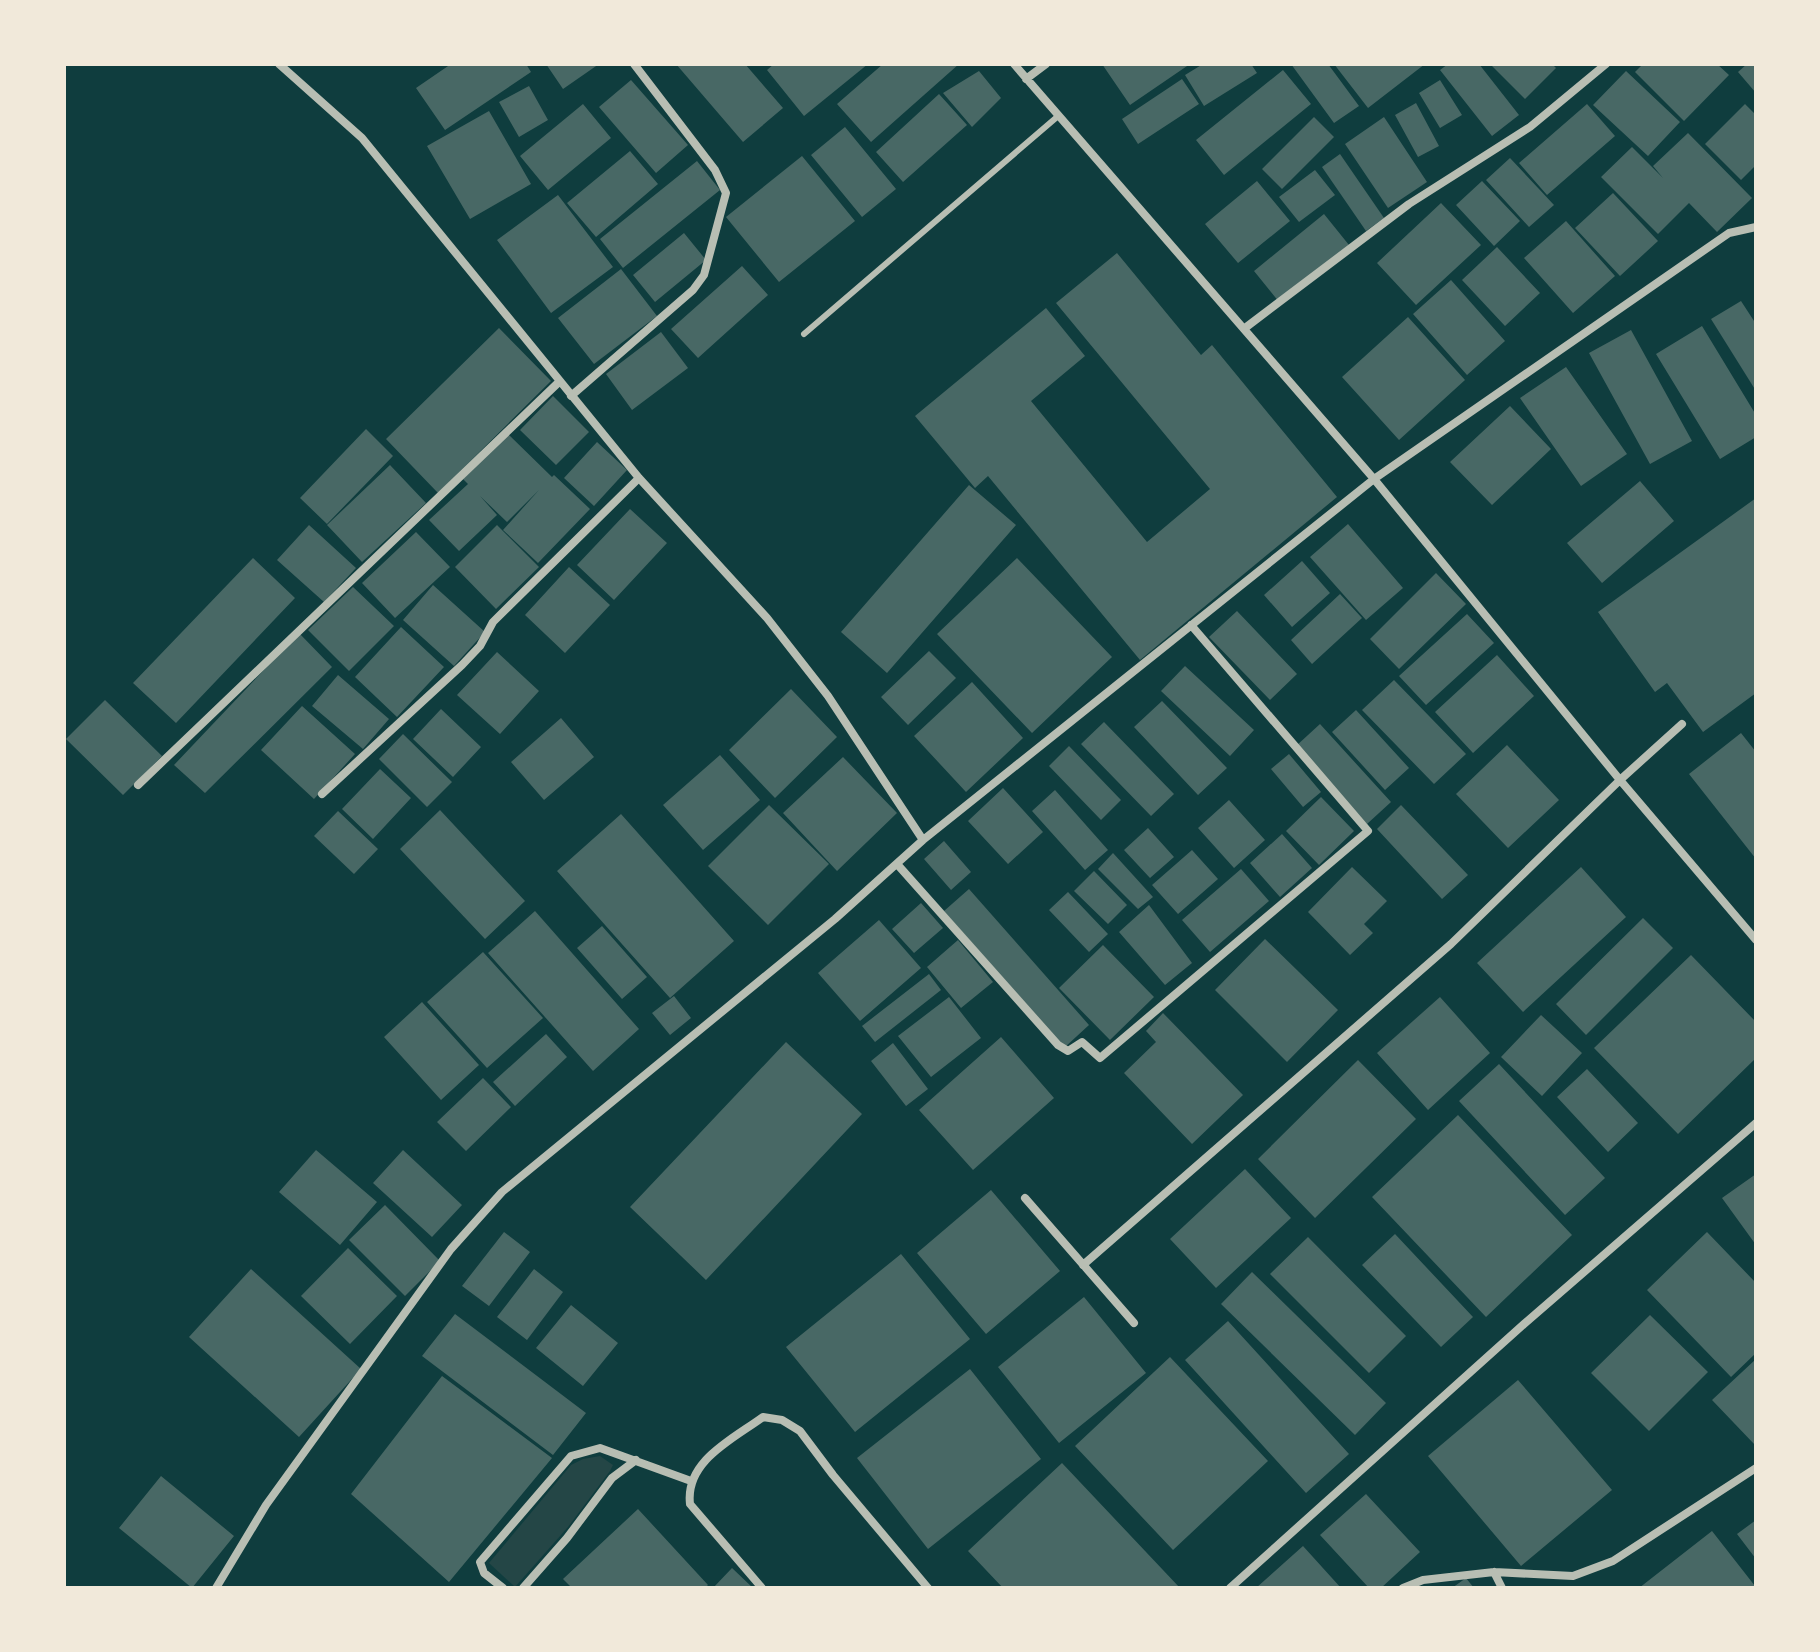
<svg xmlns="http://www.w3.org/2000/svg" width="1820" height="1652" viewBox="0 0 1820 1652" font-family="Arial,sans-serif">
  <style>
    .green { fill: #244646 }
    .building { fill: #486865 }
    .lines { fill: none; stroke-linecap: round; stroke-linejoin: round }
    .service { stroke: #b8beb3; stroke-width: 6 }
    .minor { stroke: #b8beb3; stroke-width: 8 }
  </style>
  <rect width="100%" height="100%" fill="#0f3d3e"/>
  <path class="green" d="M600,1456L613,1465L610,1471L568,1527L515,1587L489,1563L571,1465L583,1459Z"/>
  <path class="building" d="M451,64H526L531,72L445,130L416,88Z
    M546,64H599L563,89Z
    M676,64H745L783,108L743,142Z
    M774,64H868L804,116L767,70Z
    M883,64H959L871,142L837,104Z
    M1102,64H1190L1130,105Z
    M1203,64H1251L1257,73L1204,106L1185,75Z
    M1291,64H1328L1359,106L1334,123Z
    M1334,64H1425L1368,108Z
    M1448,64H1479L1519,115L1492,136L1440,70Z
    M1490,64H1552L1556,68L1525,99Z
    M1643,64H1717L1729,75L1684,121L1635,72Z
    M1747,64H1756V93L1738,72Z
    M1283,70L1311,104L1224,175L1196,140Z
    M979,71L1001,98L972,127L943,93Z
    M1626,71L1680,122L1648,156L1593,105Z
    M1182,79L1199,104L1138,144L1122,119Z
    M631,80L688,145L656,173L599,107Z
    M1440,80L1462,115L1440,128L1419,93Z
    M529,86L548,120L519,137L499,102Z
    M939,94L967,125L903,182L876,152Z
    M1416,103L1439,146L1418,157L1395,115Z
    M583,104L611,138L548,190L520,156Z
    M1587,104L1615,136L1547,195L1519,163Z
    M1745,104L1756,115V165L1741,180L1705,144Z
    M489,111L531,184L470,219L427,146Z
    M1314,117L1334,137L1282,189L1262,169Z
    M1384,117L1427,182L1388,208L1345,144Z
    M845,127L896,189L862,217L811,155Z
    M1688,133L1752,198L1717,232L1689,203L1658,234L1601,177L1632,147L1663,178L1653,166Z
    M630,151L658,184L596,237L567,203Z
    M1340,154L1384,218L1366,231L1322,167Z
    M802,156L855,221L779,282L726,217Z
    M1510,158L1554,205L1529,227L1486,180Z
    M697,161L720,190L623,268L600,239Z
    M1315,170L1335,195L1299,222L1279,197Z
    M1257,181L1290,221L1238,263L1205,224Z
    M1482,181L1520,221L1494,246L1456,205Z
    M1613,193L1658,241L1620,276L1575,228Z
    M558,195L613,267L551,313L497,240Z
    M1441,203L1481,245L1416,305L1377,263Z
    M1324,214L1349,245L1279,302L1254,271Z
    M1566,221L1615,276L1573,313L1524,258Z
    M684,233L706,260L655,302L633,275Z
    M1497,247L1540,293L1505,326L1462,280Z
    M1117,253L1201,355L1212,345L1337,497L1140,660L988,476L975,488L915,416L1046,308L1085,356L1031,401L1147,542L1210,489L1056,303Z
    M742,266L768,295L698,358L671,329Z
    M621,269L657,316L594,364L558,318Z
    M1451,280L1505,341L1467,375L1413,314Z
    M1741,301L1756,324V391L1711,319Z
    M1408,317L1465,380L1399,440L1342,377Z
    M1702,326L1756,415V437L1720,459L1656,354Z
    M499,328L551,381L438,493L386,439Z
    M1631,330L1692,441L1650,464L1589,353Z
    M661,332L688,368L632,410L606,374Z
    M1566,367L1627,454L1581,486L1520,398Z
    M553,396L589,432L556,465L520,430Z
    M1510,406L1551,449L1492,505L1450,462Z
    M366,429L393,456L327,524L300,498Z
    M508,434L552,477L554,475L590,509L538,563L503,530L539,490L507,522L480,496L497,515L459,551L429,520L468,484L463,479Z
    M597,442L627,470L594,506L564,478Z
    M390,465L426,503L362,562L327,525Z
    M1640,481L1674,521L1602,583L1567,543Z
    M969,485L1016,525L887,673L841,632Z
    M1756,498V693L1703,732L1667,683L1655,692L1598,612Z
    M630,509L667,543L614,600L577,565Z
    M1348,524L1403,588L1366,620L1310,557Z
    M309,525L356,568L324,602L277,560Z
    M497,525L539,567L496,609L455,567Z
    M416,532L450,567L395,618L362,583Z
    M253,558L295,598L176,723L133,683Z
    M1017,558L1112,657L1032,733L937,634Z
    M1302,561L1330,593L1292,627L1264,595Z
    M569,567L610,605L565,653L525,615Z
    M1436,573L1466,604L1399,669L1370,639Z
    M433,585L485,632L454,666L403,620Z
    M353,587L394,626L349,671L308,630Z
    M1340,594L1362,618L1312,664L1291,640Z
    M1237,611L1297,674L1270,700L1209,637Z
    M1467,614L1494,643L1426,705L1399,676Z
    M401,627L444,667L397,717L355,677Z
    M299,633L332,667L205,793L174,765Z
    M929,651L956,678L908,725L881,697Z
    M497,652L539,691L500,734L457,695Z
    M1497,655L1534,696L1473,753L1435,712Z
    M1185,666L1254,730L1230,756L1161,691Z
    M338,675L389,719L363,749L312,706Z
    M1394,680L1466,754L1434,784L1362,710Z
    M972,682L1023,738L966,792L914,736Z
    M791,689L837,737L775,798L729,750Z
    M105,700L162,756L123,795L66,739Z
    M1162,701L1227,768L1198,795L1134,727Z
    M302,706L355,754L314,799L261,750Z
    M441,709L481,747L453,777L413,739Z
    M1356,710L1409,768L1385,790L1332,732Z
    M561,718L594,757L544,800L511,762Z
    M1104,722L1174,794L1151,816L1081,744Z
    M1320,724L1391,802L1367,824L1296,746Z
    M1741,733L1756,752V859L1689,774Z
    M403,734L452,782L427,807L379,759Z
    M1507,745L1559,800L1508,848L1456,794Z
    M1069,746L1121,800L1101,820L1049,766Z
    M1289,754L1321,792L1303,807L1271,769Z
    M720,755L760,800L703,850L663,805Z
    M843,757L897,813L837,871L783,813Z
    M380,769L411,798L373,839L342,809Z
    M1003,788L1043,832L1008,864L968,821Z
    M1055,790L1108,850L1085,870L1032,811Z
    M1321,797L1354,831L1319,865L1286,831Z
    M1229,800L1265,840L1234,868L1198,828Z
    M769,805L829,864L768,925L708,866Z
    M1401,805L1468,875L1442,899L1377,829Z
    M440,810L525,901L485,939L400,849Z
    M338,811L378,849L354,874L314,836Z
    M621,814L734,941L670,998L557,871Z
    M1148,828L1174,857L1150,878L1124,850Z
    M1282,834L1312,868L1280,897L1250,863Z
    M944,841L971,872L951,890L924,859Z
    M1192,850L1218,879L1178,914L1152,885Z
    M1113,853L1153,897L1138,909L1098,869Z
    M1352,867L1387,901L1364,924L1373,933L1350,955L1308,912Z
    M1581,867L1626,917L1523,1012L1477,963Z
    M1241,869L1269,901L1210,952L1182,920Z
    M1094,871L1127,905L1108,924L1074,891Z
    M969,889L1089,1025L1064,1048L944,911Z
    M1068,892L1108,934L1089,952L1049,910Z
    M921,903L943,928L914,953L892,929Z
    M1149,905L1192,963L1165,985L1119,932Z
    M535,911L639,1029L593,1071L488,953Z
    M1643,918L1673,948L1586,1035L1556,1004Z
    M879,920L921,968L860,1021L818,973Z
    M602,926L647,977L622,999L577,948Z
    M1265,939L1338,1010L1287,1062L1215,990Z
    M958,940L993,982L961,1008L927,967Z
    M1103,945L1154,997L1110,1040L1059,988Z
    M483,952L543,1018L487,1068L427,1002Z
    M1691,955L1756,1022V1058L1678,1134L1594,1048Z
    M929,974L941,990L875,1042L862,1026Z
    M674,996L691,1018L670,1035L652,1013Z
    M949,997L981,1038L931,1077L898,1036Z
    M1440,997L1490,1053L1428,1110L1377,1053Z
    M422,1002L479,1065L441,1100L384,1037Z
    M1163,1013L1243,1095L1192,1144L1124,1073L1156,1042L1146,1031Z
    M1541,1015L1582,1053L1542,1096L1501,1057Z
    M546,1034L567,1057L515,1106L493,1082Z
    M1001,1037L1054,1098L973,1170L919,1110Z
    M786,1042L862,1114L706,1280L630,1207Z
    M893,1043L928,1089L906,1106L871,1061Z
    M1358,1060L1416,1119L1315,1218L1258,1159Z
    M1499,1064L1605,1178L1565,1215L1459,1101Z
    M1587,1069L1638,1123L1608,1152L1557,1097Z
    M483,1078L511,1107L466,1151L437,1122Z
    M1458,1115L1572,1235L1486,1317L1372,1197Z
    M316,1150L377,1202L340,1245L279,1192Z
    M403,1150L462,1205L432,1237L373,1183Z
    M1245,1169L1291,1218L1216,1288L1170,1239Z
    M1756,1174V1245L1722,1198Z
    M991,1190L1060,1271L986,1334L917,1253Z
    M385,1205L440,1261L405,1296L349,1240Z
    M504,1232L530,1252L489,1306L462,1286Z
    M1707,1232L1756,1283V1353L1731,1377L1647,1290Z
    M1395,1234L1473,1317L1441,1347L1362,1265Z
    M1308,1237L1406,1336L1369,1373L1270,1274Z
    M348,1248L397,1296L350,1344L301,1296Z
    M901,1254L970,1339L855,1432L786,1347Z
    M251,1269L361,1369L299,1437L189,1337Z
    M534,1269L563,1292L527,1340L497,1317Z
    M1252,1272L1386,1403L1355,1435L1221,1304Z
    M1084,1297L1146,1373L1059,1443L998,1367Z
    M571,1305L618,1343L583,1386L536,1348Z
    M455,1314L586,1413L553,1455L422,1356Z
    M1650,1315L1708,1372L1649,1431L1591,1373Z
    M1228,1321L1349,1454L1306,1493L1185,1360Z
    M1170,1357L1268,1461L1173,1550L1075,1446Z
    M1756,1359V1444L1755,1445L1712,1400Z
    M970,1369L1041,1459L928,1549L857,1458Z
    M442,1376L552,1458L449,1582L351,1494Z
    M1518,1380L1612,1490L1521,1566L1428,1456Z
    M1062,1463L1180,1588H1003L968,1551Z
    M161,1476L234,1536L192,1588L119,1528Z
    M1366,1494L1420,1552L1381,1588H1369L1320,1535Z
    M638,1509L708,1585L705,1588H572L563,1579Z
    M1756,1520V1559L1737,1534Z
    M1712,1531L1755,1586L1639,1588Z
    M1303,1546L1341,1588H1256Z
    M732,1568L753,1588H713Z
    M1466,1578L1474,1588H1452Z"/>
  <g class="lines">
    <path class="service" d="M804,334L1057,117"/>
    <path class="minor" d="M279,64L362,138L639,478L767,618L828,696L923,840
      M1014,64L1374,479L1620,780L1756,940
      M1026,79L1046,64
      M1245,328L1409,204L1530,127L1606,64
      M571,396L693,290L704,275L726,193L715,170L634,64
      M138,785L560,381
      M322,794L462,665L480,646L493,622L639,478
      M897,864L1058,1045L1068,1051L1082,1042L1100,1058L1368,831L1191,625
      M1025,1198L1134,1323
      M1083,1265L1451,944L1620,780L1682,724
      M1494,1572L1502,1588
      M216,1588L266,1505L451,1249L502,1192L835,919L923,840L1374,479L1729,233L1756,227
      M503,1588L484,1573L480,1562L571,1456L600,1448L691,1481
      M523,1588L567,1538L612,1478L636,1460
      M762,1588L690,1504C685,1461 733,1439 763,1417L782,1420L800,1431L833,1475L928,1588
      M1230,1588L1524,1324L1756,1123
      M1403,1588L1423,1580L1494,1572L1573,1576L1613,1561L1756,1468"/>
  </g>
  <rect width="1820" height="1652" fill="none" stroke="#f1e9da" stroke-width="132"/>
</svg>
